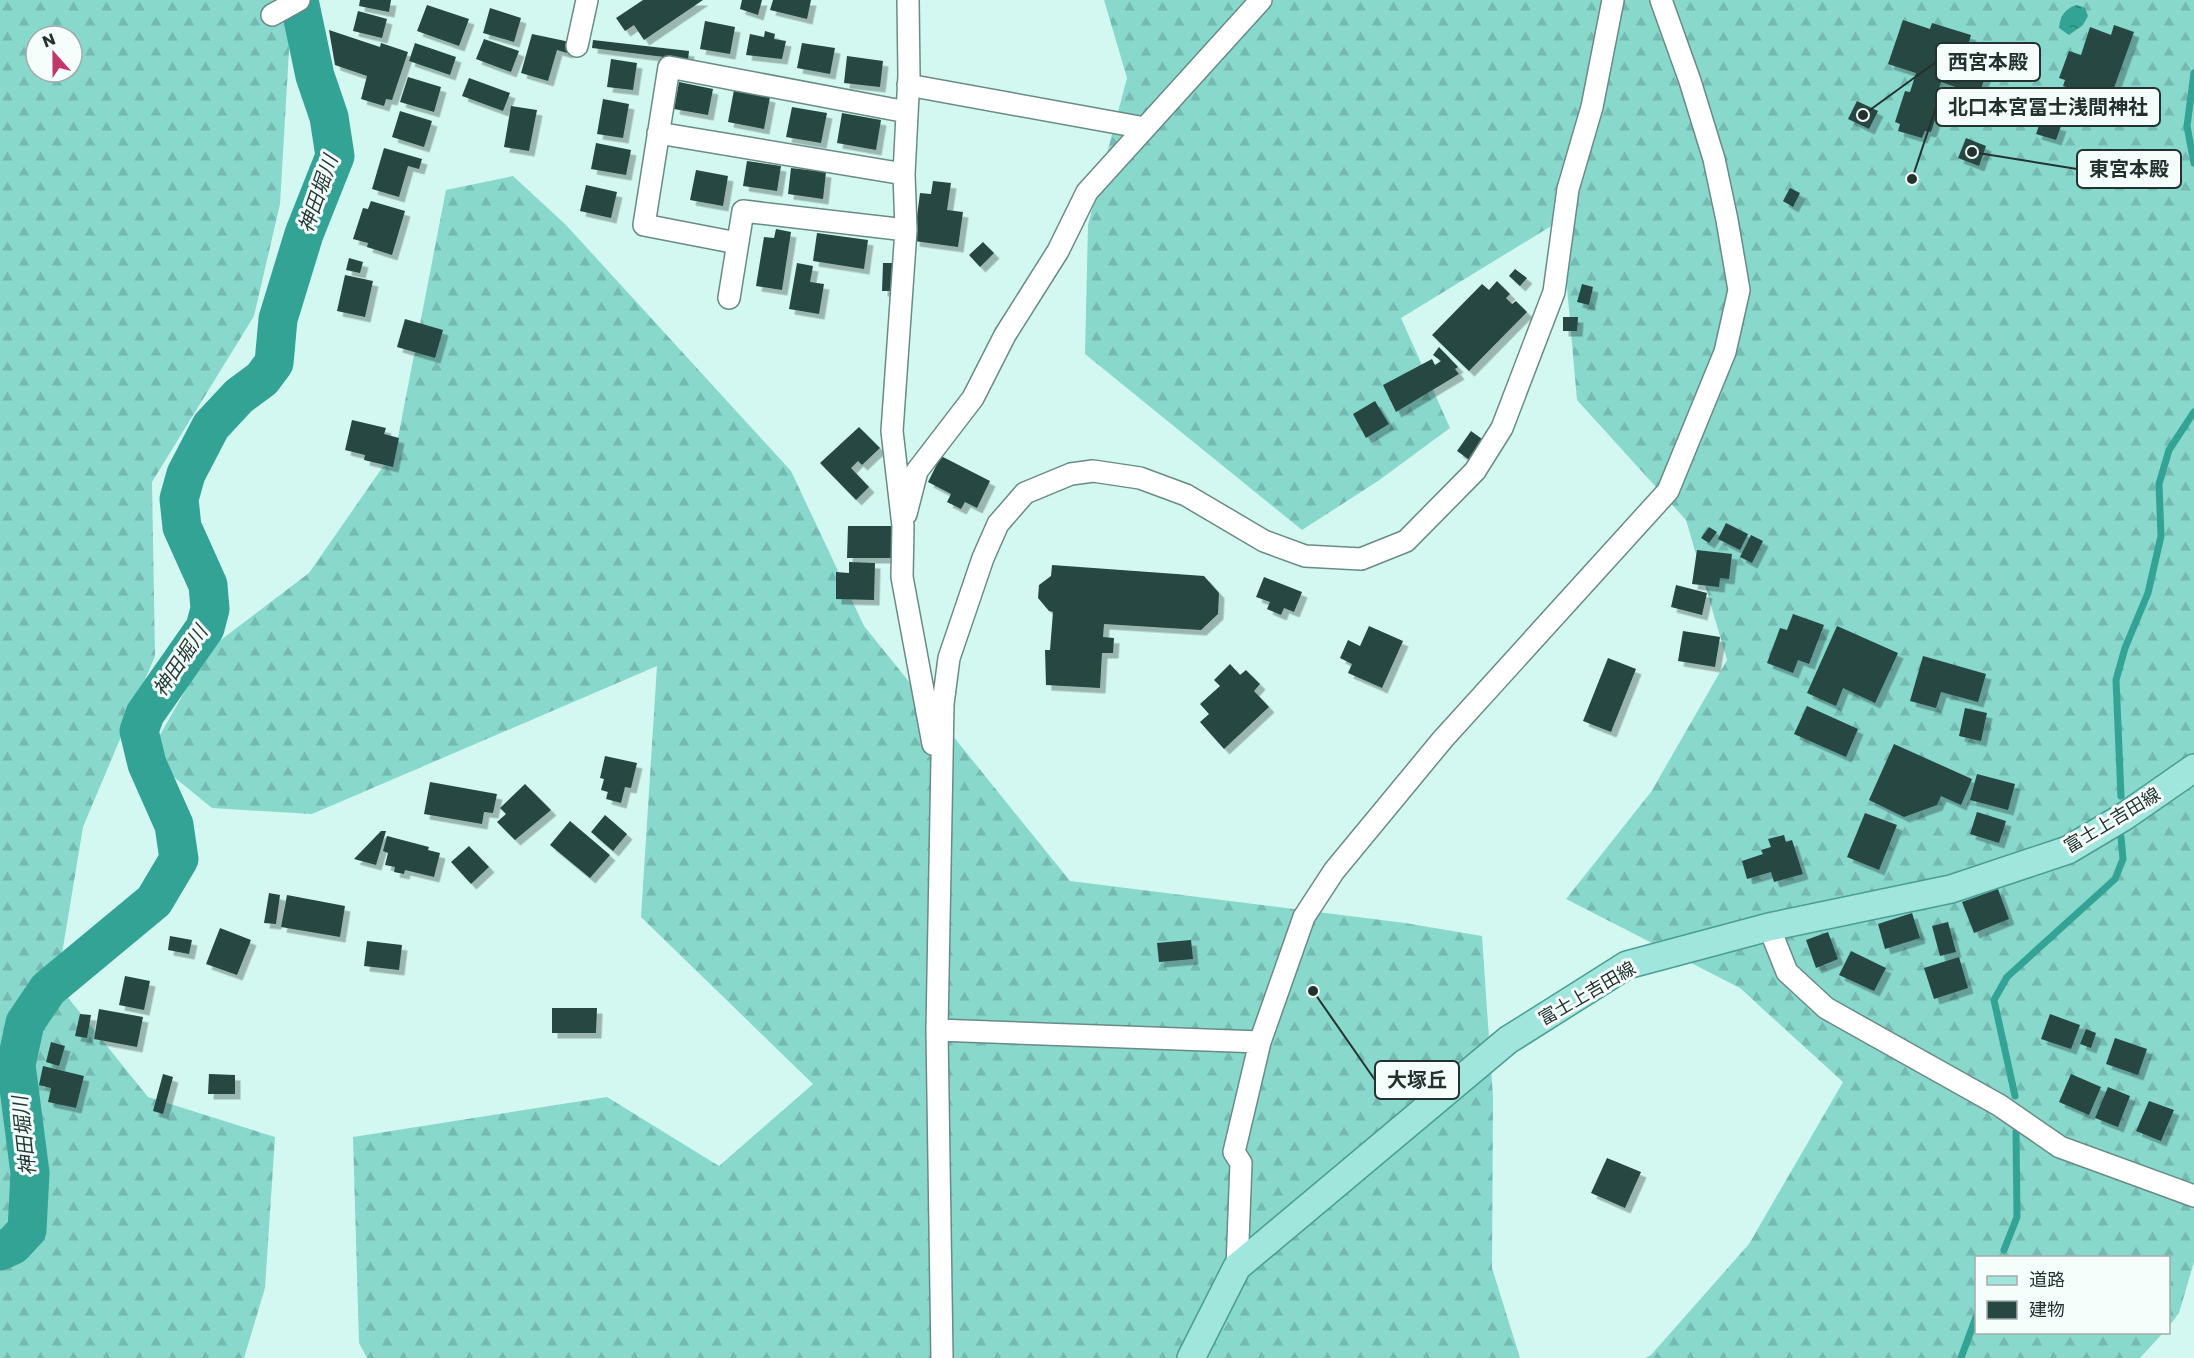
<svg xmlns="http://www.w3.org/2000/svg" width="2194" height="1358" viewBox="0 0 2194 1358" font-family="Poppins,'Noto Sans JP',sans-serif">
  <style>
    .forest { fill: url(#forest-firs); fill-rule: evenodd }
    .water { fill: url(#water-ripples) }
    .lines { fill: none; stroke-linecap: round; stroke-linejoin: round }
    .stream { stroke: #33a396; stroke-width: 7 }
    .river { stroke: #33a396; stroke-width: 39 }
    .building { fill: #274742; filter: url(#shadow) }
    .minor-casing { stroke: #698b85; stroke-width: 24 }
    .major-casing { stroke: #4b9d91; stroke-width: 30 }
    .minor { stroke: #fff; stroke-width: 21 }
    .major { stroke: #a0e6dd; stroke-width: 27 }
    .labels { text-anchor: middle; dominant-baseline: central; stroke-width: 6; stroke-linejoin: round; paint-order: stroke }
    .street-label { font-size: 18px; fill: #23322f; stroke: #f6fefc }
    .water-label { font-size: 20px; font-style: italic; fill: #243c38; stroke: #f6fefc }
    .leader { fill: none; stroke: #23322f; stroke-width: 2 }
    .callout-dot { fill: #23322f; stroke: #f6fefc; stroke-width: 2 }
    .callout { fill: #f6fefc; stroke: #23322f; stroke-width: 2 }
    .callout-label { font-size: 20px; text-anchor: middle; font-weight: bold; fill: #23322f }
  </style>
  <defs>
    <pattern id="forest-firs" width="22" height="20" patternUnits="userSpaceOnUse" patternTransform="scale(1.5)"><rect width="22" height="20" fill="#88d8cc"/><path d="M5 1l3.5 6h-7zM16 11l3.5 6h-7z" fill="#75bab0"/></pattern>
    <pattern id="water-ripples" width="26" height="14" patternUnits="userSpaceOnUse" patternTransform="scale(1.5)"><rect width="26" height="14" fill="#33a396"/><path d="M2 4q2-2 4 0t4 0M15 11q2-2 4 0t4 0" fill="none" stroke="#2b857b"/></pattern>
    <filter id="shadow"><feDropShadow dx="5.5" dy="5.5" stdDeviation="0" flood-color="#0004"/></filter>
  </defs>
  <rect width="100%" height="100%" fill="#d3f8f1"/>
  <path class="forest" d="M0,0H292L280,204L254,316L152,482L155,656L83,827L57,984L148,1097L275,1137L265,1288L244,1358H0ZM36,36H72V72H36Z
    M1104,0H2194V1262L2179,1313L2169,1326L2168,1258H1976V1332L2163,1333L2140,1358H1645L1651,1355L1749,1244L1843,1082L1740,988L1566,899L1651,792L1727,660L1686,520L1577,400L1561,220L1401,318L1450,428L1378,481L1302,530L1085,354L1088,225L1127,78Z
    M513,176L566,225L791,471L864,626L1070,881L1405,923L1482,936L1493,1097L1492,1268L1520,1358H367L359,1343L353,1137L607,1097L719,1166L813,1084L641,917L657,666L312,814L212,808L148,756L209,649L309,573L396,448L446,190Z"/>
  <path class="water" d="M2077,5L2085,8L2088,16L2083,25L2069,35L2059,28C2060,15 2066,8 2077,5Z"/>
  <g class="lines">
    <path class="stream" d="M2194,73L2187,126L2194,163
      M2121,796L2116,680L2125,648L2148,593L2161,536L2159,484L2169,450L2194,412
      M2015,1096L1994,1000L2007,977L2115,879L2123,859L2121,837
      M2004,1250L2017,1217L2016,1132
      M1961,1358L1976,1317"/>
    <path class="river" d="M0,1251L13,1245L27,1230L30,1173L16,1065L25,1023L48,989L154,901L179,859L174,825L147,764L139,731L145,714L205,628L210,609L208,585L182,527L179,499L186,474L211,426L239,396L262,379L274,363L278,319L304,234L335,156L329,117L315,76L299,0"/>
  </g>
  <path class="building" d="M360,0H391L389,12L359,6Z
    M643,0H703L644,40L634,25L625,31L616,18Z
    M742,0H762L758,15L740,9Z
    M773,0H811L807,19L770,10Z
    M427,5L469,19L459,46L417,31Z
    M490,8L521,18L514,42L483,33Z
    M358,11L387,19L382,38L353,31Z
    M1903,20L1930,29L1932,23L1971,35L1969,42L1994,50L1979,95L1941,82L1935,101L1941,102L1931,132L1925,131L1922,138L1898,131L1900,124L1895,122L1905,91L1910,92L1916,73L1888,64Z
    M705,21L735,27L730,54L700,49Z
    M2114,25L2134,32L2109,102L2063,86L2065,80L2059,78L2069,51L2081,55L2090,27L2111,35Z
    M329,30L380,47L381,43L408,52L392,100L386,99L384,106L361,99L367,76L335,65Z
    M765,31L775,34L774,39L786,41L782,59L746,55L750,34L764,37Z
    M532,34L570,42L567,53L557,50L548,81L521,73Z
    M484,39L519,51L511,72L476,59Z
    M593,40L689,51L688,60L592,48Z
    M415,43L456,57L450,75L409,61Z
    M802,43L835,48L830,74L797,68Z
    M847,56L883,61L880,87L844,83Z
    M611,59L637,63L633,90L607,87Z
    M408,77L441,87L434,112L400,102Z
    M469,78L510,93L503,111L462,96Z
    M679,82L713,89L708,115L674,109Z
    M734,90L770,97L764,129L728,122Z
    M603,99L629,104L623,138L597,134Z
    M1857,101L1878,111L1869,129L1848,119Z
    M511,106L537,110L529,151L504,147Z
    M792,107L827,113L821,143L786,137Z
    M400,111L432,121L424,147L392,137Z
    M842,113L881,120L876,150L837,143Z
    M2041,120L2061,126L2056,140L2036,134Z
    M1966,138L1986,146L1979,166L1958,158Z
    M596,143L631,150L626,175L591,169Z
    M384,148L422,159L419,169L408,166L399,197L372,189Z
    M747,161L781,166L777,191L743,186Z
    M791,168L826,172L823,199L788,194Z
    M696,170L728,176L723,206L690,200Z
    M933,181L951,183L947,210L963,212L958,247L914,241L920,193L931,194Z
    M586,185L617,192L611,218L580,211Z
    M1790,188L1800,193L1793,207L1783,201Z
    M371,201L405,211L392,255L367,247L368,243L353,239L363,208L368,209Z
    M776,229L791,232L782,290L756,286L764,237L774,238Z
    M817,233L868,240L864,269L813,261Z
    M983,242L994,253L980,267L969,255Z
    M349,258L363,262L360,273L346,270Z
    M797,263L813,266L810,282L824,284L819,314L789,309Z
    M883,263H897L896,291H882Z
    M1515,269L1527,278L1520,286L1509,276Z
    M345,275L373,281L365,317L337,311Z
    M1497,281L1510,294L1506,298L1512,304L1516,301L1527,312L1469,371L1432,335L1482,284L1489,290Z
    M1582,284L1593,287L1589,305L1577,302Z
    M1563,317H1578L1577,331H1563Z
    M405,319L443,330L435,358L397,347Z
    M1439,347L1458,367L1455,369L1459,374L1396,412L1383,385L1432,359L1435,365L1441,361L1433,355Z
    M1375,401L1389,424L1366,438L1353,414Z
    M352,420L386,428L384,434L399,438L393,467L364,460L365,455L345,450Z
    M859,427L880,448L862,465L858,461L851,468L869,487L856,500L820,463Z
    M1471,431L1489,444L1475,464L1457,451Z
    M941,456L990,481L977,508L965,502L961,509L947,502L951,494L928,482Z
    M1726,523L1748,534L1740,550L1718,539Z
    M848,526H893V558H847Z
    M1709,527L1717,532L1709,543L1701,538Z
    M1751,535L1763,541L1752,563L1740,557Z
    M1697,550L1732,554L1729,579L1720,578L1719,587L1692,584Z
    M849,562L875,563L874,600L836,599V572L849,573Z
    M1052,565L1204,576L1219,593L1218,614L1201,630L1104,624L1103,637L1114,638L1113,653H1102L1100,688L1046,685L1045,650H1050L1053,612L1049,611L1038,598L1039,585L1051,576Z
    M1264,577L1302,592L1294,612L1284,608L1281,615L1267,609L1270,602L1256,597Z
    M1676,585L1707,593L1702,615L1671,607Z
    M1793,614L1824,625L1809,664L1798,660L1793,673L1767,663L1780,628L1787,630Z
    M1369,626L1403,641L1382,688L1348,673L1352,664L1340,658L1348,640L1360,646Z
    M1837,626L1898,653L1875,703L1843,688L1836,706L1807,693Z
    M1683,631L1720,637L1715,667L1678,661Z
    M1923,656L1986,674L1978,702L1941,692L1936,708L1910,701Z
    M1608,658L1636,669L1611,732L1583,721Z
    M1230,664L1240,675L1246,670L1260,684L1254,691L1269,707L1224,749L1200,722L1209,714L1200,704L1220,686L1214,680Z
    M1807,706L1858,729L1846,757L1794,734Z
    M1965,708L1987,713L1981,741L1959,736Z
    M1894,744L1972,779L1961,805L1941,796L1937,805L1904,817L1869,800Z
    M605,756L637,763L631,788L625,787L621,803L606,799L608,792L601,790L604,779L600,778Z
    M1977,774L2015,784L2008,810L1970,800Z
    M430,782L497,794L493,813L484,812L482,824L424,814Z
    M525,784L551,810L515,840L497,822L506,814L500,808Z
    M1977,812L2006,821L1999,843L1970,834Z
    M1865,813L1897,825L1879,870L1847,857Z
    M605,815L627,834L613,851L591,832Z
    M570,821L610,855L590,878L550,845Z
    M381,831H386L376,865L354,859Z
    M1784,835L1786,842L1792,840L1803,874L1774,882L1771,872L1747,879L1742,861L1763,854L1761,850L1771,847L1768,839Z
    M387,836L429,847L428,850L440,853L434,877L405,870L404,874L394,872L395,867L385,865L388,853L383,851Z
    M469,846L489,867L471,884L451,862Z
    M1998,889L2009,919L1974,933L1962,902Z
    M269,893L280,895L276,924L264,923Z
    M287,895L345,906L340,937L281,927Z
    M1912,913L1920,938L1885,949L1878,924Z
    M1948,922L1956,952L1940,956L1932,926Z
    M220,928L251,940L237,975L206,964Z
    M1828,932L1838,959L1816,968L1806,940Z
    M170,936L192,940L189,954L168,950Z
    M1191,940L1193,959L1159,962L1157,943Z
    M367,941L402,945L399,970L364,966Z
    M1851,951L1886,968L1874,991L1839,975Z
    M1959,957L1968,988L1934,999L1924,968Z
    M125,976L150,981L144,1010L119,1005Z
    M552,1008H597L596,1033H552Z
    M99,1009L143,1017L137,1047L94,1039Z
    M80,1014L91,1015L87,1038L75,1036Z
    M2050,1014L2080,1025L2071,1049L2041,1039Z
    M2086,1029L2096,1033L2091,1048L2080,1044Z
    M2115,1038L2147,1049L2138,1075L2106,1064Z
    M51,1042L65,1046L59,1066L46,1062Z
    M43,1066L84,1076L76,1108L48,1102L51,1088L39,1085Z
    M163,1074L173,1077L163,1114L153,1111Z
    M209,1074L235,1075V1094H208Z
    M2071,1074L2101,1087L2089,1115L2059,1102Z
    M2108,1087L2130,1096L2118,1127L2095,1118Z
    M2149,1101L2174,1110L2161,1141L2136,1131Z
    M1607,1158L1641,1172L1625,1208L1591,1193Z"/>
  <g class="lines">
    <defs>
      <path id="minor" d="M908,0L909,75L904,174L906,230L892,431L903,526L902,577L933,744
        M272,15L299,0
        M577,46L587,0
        M908,85L1145,128
        M658,133L904,174
        M737,243L644,225L669,67L907,112
        M729,298L743,211L906,230
        M906,514L917,471L973,398L1005,335L1058,251L1087,192L1261,0
        M1769,927L1787,972L1826,1008L1999,1105L2060,1147L2194,1196
        M937,1030L1260,1042L1304,917L1334,871L1443,739L1668,491L1725,352L1739,290L1727,220L1714,159L1690,81L1661,0
        M1237,1267L1241,1163L1234,1152L1260,1042
        M942,1358L937,1030L943,704L949,658L983,558L998,524L1025,493L1071,474L1093,471L1140,478L1186,495L1264,541L1305,556L1361,559L1406,541L1475,471L1502,428L1554,292L1568,189L1592,107L1613,0"/>
      <path id="major" d="M1191,1358L1237,1267L1508,1040L1627,965L1769,927L1951,889L2068,850L2125,816L2194,768"/>
    </defs>
    <use href="#minor" class="minor-casing"/>
    <use href="#major" class="major-casing"/>
    <use href="#minor" class="minor"/>
    <use href="#major" class="major"/>
  </g>
  <g class="labels">
    <g class="street-label">
      <text transform="translate(2112 820) rotate(-31)">富士上吉田線</text>
      <text transform="translate(1587 993) rotate(-30)">富士上吉田線</text>
    </g>
    <g class="water-label">
      <text transform="translate(318 194) rotate(-71)">神田堀川</text>
      <text transform="translate(180 661) rotate(-56)">神田堀川</text>
      <text transform="translate(24 1136) rotate(-96)">神田堀川</text>
    </g>
  </g>
  <path class="leader" d="M1863 115L1936 62M1912 179L1936 107M1972 152L2077 169M1313 991L1375 1080"/>
  <g class="callout-dot">
    <circle cx="1863" cy="115" r="6"/>
    <circle cx="1912" cy="179" r="6"/>
    <circle cx="1972" cy="152" r="6"/>
    <circle cx="1313" cy="991" r="6"/>
  </g>
  <g class="callout">
    <rect x="1936" y="43" width="104" height="38" rx="6"/>
    <rect x="1936" y="88" width="224" height="38" rx="6"/>
    <rect x="2077" y="150" width="104" height="38" rx="6"/>
    <rect x="1375" y="1061" width="84" height="38" rx="6"/>
  </g>
  <g class="callout-label">
    <text x="1988" y="69">西宮本殿</text>
    <text x="2048" y="114">北口本宮冨士浅間神社</text>
    <text x="2129" y="176">東宮本殿</text>
    <text x="1417" y="1087">大塚丘</text>
  </g>
  <rect x="1975" y="1256" width="195" height="78" fill="#f6fefc" stroke="#a2acaa" stroke-width="1.5"/>
  <rect x="1987" y="1276" width="30" height="9" fill="#a0e6dd" stroke="#a2acaa" stroke-width="1.5"/>
  <text x="2029" y="1286" font-size="18" fill="#23322f">道路</text>
  <rect x="1987" y="1301" width="30" height="18" fill="#274742" stroke="#a2acaa" stroke-width="1.5"/>
  <text x="2029" y="1316" font-size="18" fill="#23322f">建物</text>
  <g transform="translate(54 54) rotate(339)"><circle r="28" fill="#f6fefc" stroke="#a2acaa" stroke-width="1.5"/>
  <path d="M0-4.5L10 22L0 15L-10 22Z" fill="#c33668"/>
  <text y="-9" font-size="16" font-weight="bold" text-anchor="middle" fill="#23322f">N</text>
  </g>
</svg>
